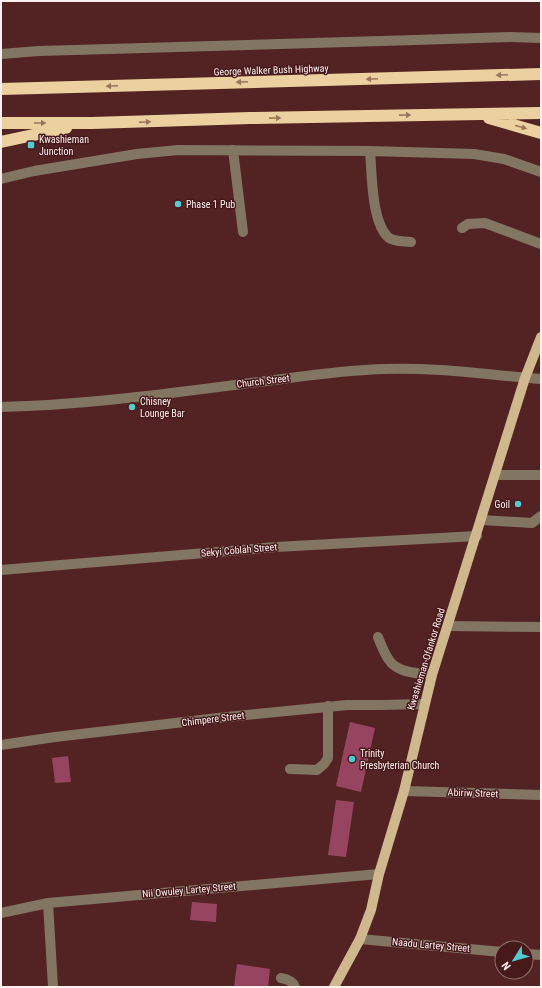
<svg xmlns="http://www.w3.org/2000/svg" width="542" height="988" viewBox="0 0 542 988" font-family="'Roboto Condensed',sans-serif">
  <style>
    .building { fill: #974461 }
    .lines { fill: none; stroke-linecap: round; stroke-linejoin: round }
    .minor { stroke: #827662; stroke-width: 10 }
    .major { stroke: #cfb78e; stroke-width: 10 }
    .highway { stroke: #edd09f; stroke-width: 12 }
    .oneway { fill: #9a745d }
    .poi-dot { fill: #51ccd3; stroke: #47191b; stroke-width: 1.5 }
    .labels { text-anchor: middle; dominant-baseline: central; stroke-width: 3; stroke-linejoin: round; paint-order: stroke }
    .street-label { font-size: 10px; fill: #fef0f0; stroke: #47191b }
    .poi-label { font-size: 10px; fill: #fef0f0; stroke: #47191b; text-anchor: start }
  </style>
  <rect width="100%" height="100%" fill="#532324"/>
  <path class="building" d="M350,722L375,728L361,792L336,786Z
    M68,756L71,782L55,783L52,758Z
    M336,800L354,802L346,857L328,855Z
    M192,902L217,904L216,922L190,920Z
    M237,964L270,969L268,987H234Z"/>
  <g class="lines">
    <path class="minor" d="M1,54L39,51L415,40L510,37L541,38
      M233,150L243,232
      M370,151C372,172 371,223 389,238C395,242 404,241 411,242
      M1,179L34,171L137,154L178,150L370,151L474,154L504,159L541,172
      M462,228L468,224L485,223L541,244
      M1,407C90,405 178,392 266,381C305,376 345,370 384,369C437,367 489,375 541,379
      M496,475H541
      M482,520L532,523L541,516
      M1,570L276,547L477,536
      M448,626L541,627
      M378,637C381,645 384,653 389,660C397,673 418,673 432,675
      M1,745L55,737L227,717L347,705H381L425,704
      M290,769L317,770L324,764L328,758V706
      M404,791L541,795
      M48,903L53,987
      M1,913L48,903L379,874
      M360,939L502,952
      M526,954L541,955
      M281,978C287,979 293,981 295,987"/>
    <path class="major" d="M334,987L360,939L371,910L379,874L404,791L432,675L525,378L541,337"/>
    <path class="highway" d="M1,89L541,74
      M489,118L541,133
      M1,123H92L250,118L541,113
      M1,142L66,128"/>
  </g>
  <defs><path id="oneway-solid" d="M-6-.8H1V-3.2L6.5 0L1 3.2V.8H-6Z"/></defs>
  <g class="oneway">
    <use href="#oneway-solid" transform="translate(502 75) rotate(178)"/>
    <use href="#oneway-solid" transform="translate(372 79) rotate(178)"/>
    <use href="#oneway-solid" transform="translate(242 82) rotate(178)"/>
    <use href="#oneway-solid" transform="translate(112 86) rotate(178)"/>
    <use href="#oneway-solid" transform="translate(405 115) rotate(-1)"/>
    <use href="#oneway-solid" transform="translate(275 118) rotate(-1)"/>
    <use href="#oneway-solid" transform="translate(145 122) rotate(-2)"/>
    <use href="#oneway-solid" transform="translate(40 123)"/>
    <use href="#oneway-solid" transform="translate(521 127) rotate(15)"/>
  </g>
  <g class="poi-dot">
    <rect x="27" y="141" width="8" height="8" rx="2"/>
    <circle cx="178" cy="204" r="4"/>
    <circle cx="132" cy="407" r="4"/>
    <circle cx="518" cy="504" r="4"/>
    <circle cx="352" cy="759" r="4"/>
  </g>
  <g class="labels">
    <g class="street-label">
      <text transform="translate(271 70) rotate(-2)">George Walker Bush Highway</text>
      <text transform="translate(263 381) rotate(-7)">Church Street</text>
      <text transform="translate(239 550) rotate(-5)">Sekyi Coblah Street</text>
      <text transform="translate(426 659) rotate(-73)">Kwashieman-Ofankor Road</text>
      <text transform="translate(213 719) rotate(-7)">Chimpere Street</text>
      <text transform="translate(473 793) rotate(2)">Abiriw Street</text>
      <text transform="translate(189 890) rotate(-5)">Nii Owuley Lartey Street</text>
      <text transform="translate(431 945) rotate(5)">Naadu Lartey Street</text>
    </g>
    <g class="poi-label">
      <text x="39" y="139">Kwashieman<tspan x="39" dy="12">Junction</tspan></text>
      <text x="186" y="204">Phase 1 Pub</text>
      <text x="140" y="401">Chisney<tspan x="140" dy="12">Lounge Bar</tspan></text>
      <text x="510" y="504" text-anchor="end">Goil</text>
      <text x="360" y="753">Trinity<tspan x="360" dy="12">Presbyterian Church</tspan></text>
    </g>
  </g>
  <rect width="542" height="988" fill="none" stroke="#fef0f0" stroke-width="4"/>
  <g transform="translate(514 960) rotate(233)"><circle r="19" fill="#47191b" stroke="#906f70"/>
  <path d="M0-3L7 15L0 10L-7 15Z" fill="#51ccd3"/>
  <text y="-6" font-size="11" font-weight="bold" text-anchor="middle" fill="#fef0f0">N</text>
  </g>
</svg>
